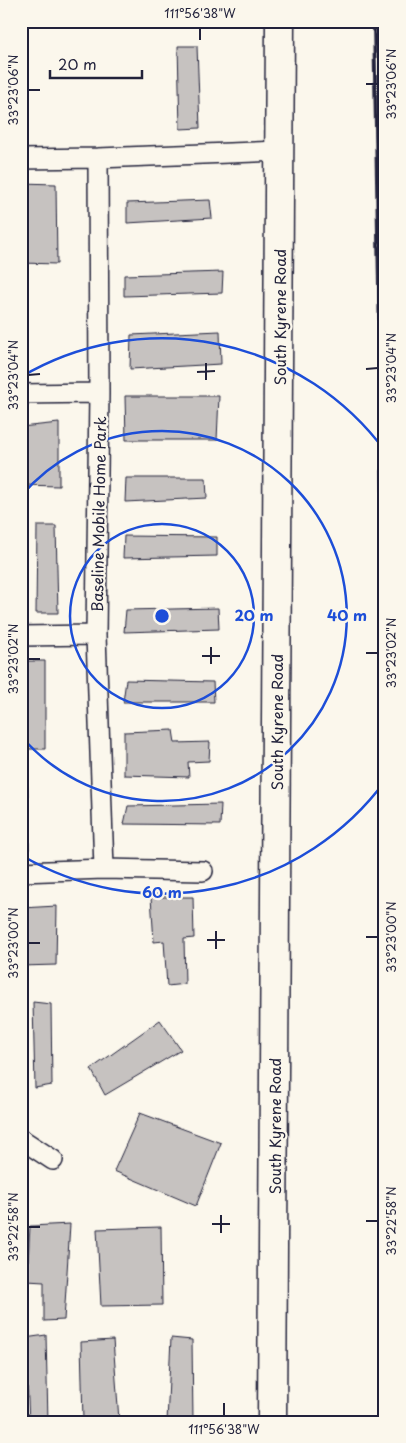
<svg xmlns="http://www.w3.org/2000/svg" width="406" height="1443" viewBox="0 0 406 1443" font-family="'Playpen Sans',sans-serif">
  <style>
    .building { fill: #c6c2c0; stroke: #22223b }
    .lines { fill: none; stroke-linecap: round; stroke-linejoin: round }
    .service-casing { stroke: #22223b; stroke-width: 22 }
    .minor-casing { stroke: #22223b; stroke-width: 31 }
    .service { stroke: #fbf7ec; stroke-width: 19 }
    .minor { stroke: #fbf7ec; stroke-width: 28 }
    .rail { stroke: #22223b; stroke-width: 4 }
    .ticks { fill: none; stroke: #22223b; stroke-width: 2 }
    .ring { fill: none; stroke: #1d4ed8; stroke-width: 2.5 }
    .labels { text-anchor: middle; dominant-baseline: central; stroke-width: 4.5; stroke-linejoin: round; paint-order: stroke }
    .street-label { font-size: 15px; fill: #22223b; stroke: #fbf7ec }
    .centre { fill: #1d4ed8; stroke: #fbf7ec; stroke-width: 2.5 }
    .ring-label { font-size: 15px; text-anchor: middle; font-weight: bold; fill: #1d4ed8; stroke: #fbf7ec; stroke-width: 4.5; stroke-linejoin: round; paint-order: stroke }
    .neatline { fill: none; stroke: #22223b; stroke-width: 2 }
    .ticks-label { font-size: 12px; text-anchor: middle; fill: #22223b }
  </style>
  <rect width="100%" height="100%" fill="#fbf7ec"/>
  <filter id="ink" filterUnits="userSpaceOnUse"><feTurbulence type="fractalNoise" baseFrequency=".02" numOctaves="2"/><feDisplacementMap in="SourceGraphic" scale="10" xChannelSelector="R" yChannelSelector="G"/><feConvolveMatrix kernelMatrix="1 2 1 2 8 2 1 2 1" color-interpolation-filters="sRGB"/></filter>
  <g filter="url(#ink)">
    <path class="building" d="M178,46H197L200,128L180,129Z
      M21,183L56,184L57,264L21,263Z
      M210,200L212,218L127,223V203Z
      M223,272L222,293L124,296V275Z
      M220,331L221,364L130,369L131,335Z
      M125,396H219L217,440H126Z
      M59,423V486L21,485V427Z
      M126,478H206L207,498L125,502Z
      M37,526H56L58,613H36Z
      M124,536L217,537V556L123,558Z
      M218,608L219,629L124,632L126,610Z
      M21,661H45V749H21Z
      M126,680L213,682L214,702H123Z
      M173,730L175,743L210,742L209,761L188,762L189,777L124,775V732Z
      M27,762L29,850H21V763Z
      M221,804L220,825L124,824L128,806Z
      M151,897H193L194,938L184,939L185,984L167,986L164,941L154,942Z
      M57,906L56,965L21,966V908Z
      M33,1002L51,1004L52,1085L35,1088Z
      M160,1020L181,1050L105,1095L91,1069Z
      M140,1113L221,1143L196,1206L114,1171Z
      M70,1224L64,1320L44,1321V1282L27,1281L30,1226Z
      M161,1227L162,1305L101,1306L97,1229Z
      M46,1335L48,1422H29L25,1338Z
      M171,1338L192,1340L193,1422H167Z
      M113,1340L119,1420L83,1421L81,1342Z"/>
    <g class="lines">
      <defs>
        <path id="service" d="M98,158L99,393L96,635L104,869
          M21,159L98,158L279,151
          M21,394L99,393
          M21,636L96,635
          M21,872L104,869L203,871
          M21,1139L53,1160"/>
        <path id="minor" d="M272,1422L280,21"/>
      </defs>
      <use href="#service" class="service-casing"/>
      <use href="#minor" class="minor-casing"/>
      <use href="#service" class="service"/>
      <use href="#minor" class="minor"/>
      <path class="rail" d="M374,21L385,602"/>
    </g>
  </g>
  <path class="ticks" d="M200,28V40M366,84H378M28,90H40M206,363V380M366,369L378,368M197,372L215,371M28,375L40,374M211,647V664M366,653H378M202,656H220M28,659H40M216,931V949M366,937H378M207,940H225M28,943H40M221,1215V1233M366,1221H378M212,1224H230M28,1227H40M224,1403V1416"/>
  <g class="ring">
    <circle cx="162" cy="616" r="92"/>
    <path d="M21 496A185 185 0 1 1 21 736"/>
    <path d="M385 781A277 277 0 0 1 21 855M21 377A277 277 0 0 1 385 451"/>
  </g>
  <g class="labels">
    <g class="street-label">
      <text transform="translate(279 317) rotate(-90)">South Kyrene Road</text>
      <text transform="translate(98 514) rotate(-89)">Baseline Mobile Home Park</text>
      <text transform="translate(276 722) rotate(-90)">South Kyrene Road</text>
      <text transform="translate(274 1126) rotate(-90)">South Kyrene Road</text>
    </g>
  </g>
  <circle cx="162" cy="616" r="8" class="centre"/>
  <g class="ring-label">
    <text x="254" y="621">20 m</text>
    <text x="347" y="621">40 m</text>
    <text x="162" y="898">60 m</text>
  </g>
  <rect width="406" height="1443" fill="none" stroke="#fbf7ec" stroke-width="55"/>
  <path d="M50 70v8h92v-8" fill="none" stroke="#22223b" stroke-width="2.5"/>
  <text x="58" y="70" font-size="15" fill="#22223b" stroke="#fbf7ec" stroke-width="4" paint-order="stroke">20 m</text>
  <rect x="28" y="28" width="350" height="1388" class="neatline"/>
  <g class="ticks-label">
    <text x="200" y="18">111°56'38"W</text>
    <text transform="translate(392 84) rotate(-90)" y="4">33°23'06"N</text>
    <text transform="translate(14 90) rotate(-90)" y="4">33°23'06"N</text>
    <text transform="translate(392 368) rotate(-90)" y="4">33°23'04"N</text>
    <text transform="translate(14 375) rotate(-90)" y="4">33°23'04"N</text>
    <text transform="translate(392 653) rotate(-90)" y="4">33°23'02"N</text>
    <text transform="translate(14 659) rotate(-90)" y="4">33°23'02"N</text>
    <text transform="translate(392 937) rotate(-90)" y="4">33°23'00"N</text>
    <text transform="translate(14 943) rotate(-90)" y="4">33°23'00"N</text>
    <text transform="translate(392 1221) rotate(-90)" y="4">33°22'58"N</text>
    <text transform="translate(14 1227) rotate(-90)" y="4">33°22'58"N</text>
    <text x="224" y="1434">111°56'38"W</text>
  </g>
</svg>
